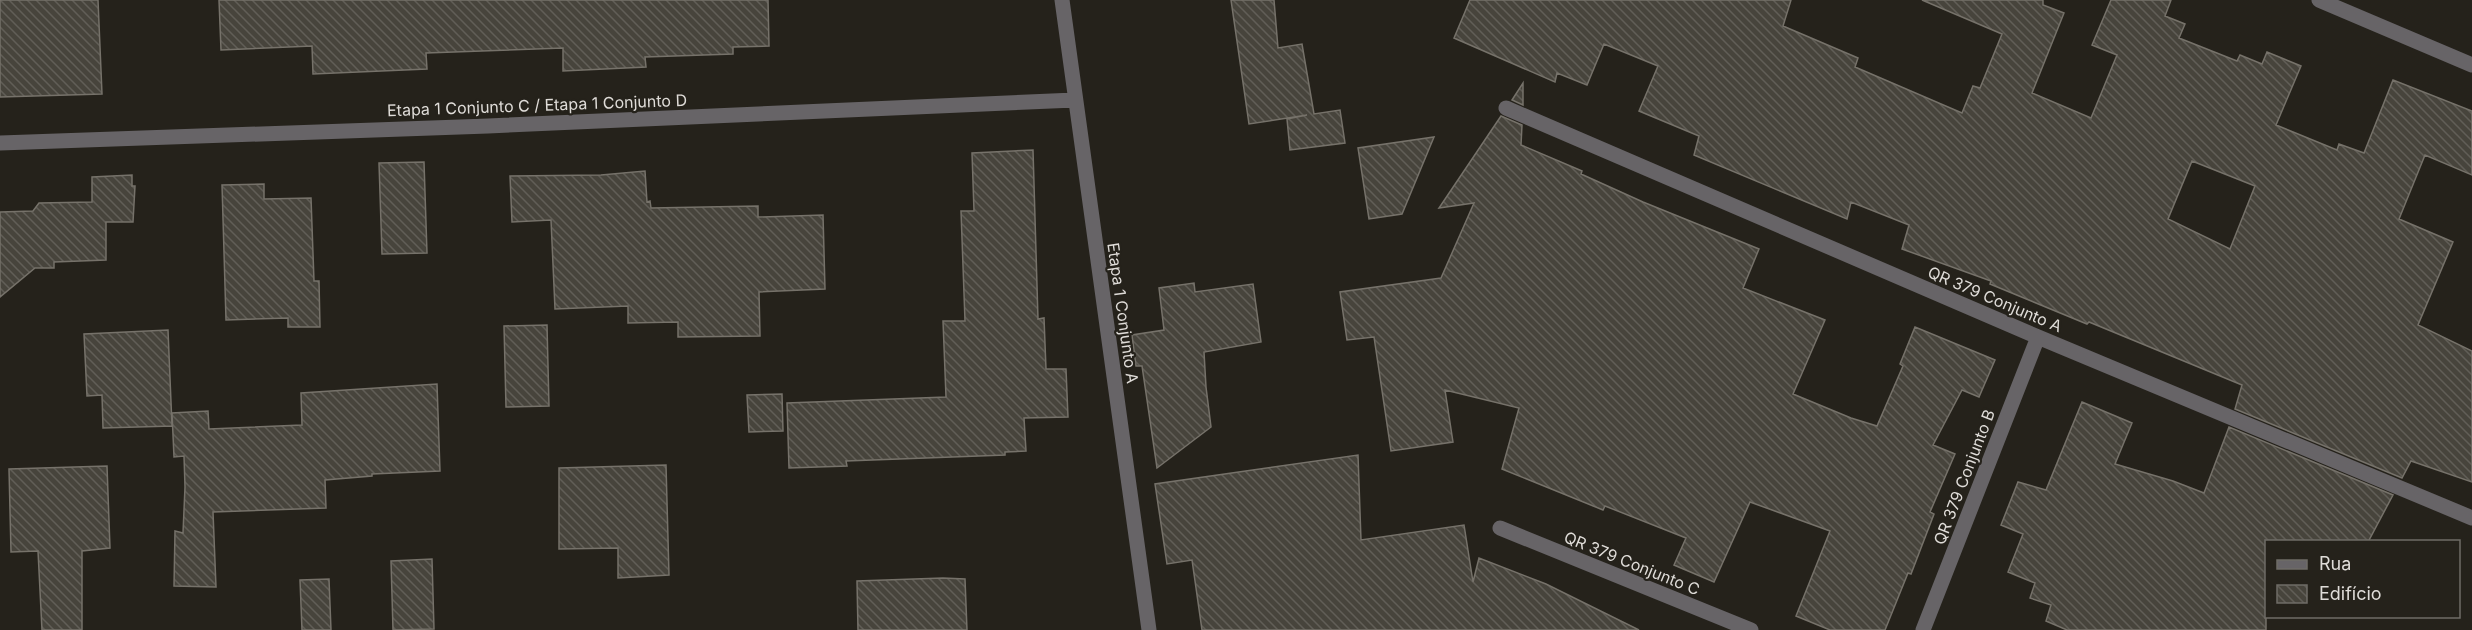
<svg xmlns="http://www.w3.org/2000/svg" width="2472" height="630" viewBox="0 0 2472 630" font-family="Inter,sans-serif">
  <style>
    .building { fill: url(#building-back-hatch); stroke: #76726a; stroke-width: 1.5; fill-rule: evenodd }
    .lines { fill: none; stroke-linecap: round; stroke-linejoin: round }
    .minor { stroke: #676467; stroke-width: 15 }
    .labels { text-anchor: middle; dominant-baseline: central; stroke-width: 4.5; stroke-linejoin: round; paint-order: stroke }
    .street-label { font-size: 16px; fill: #dfdcd8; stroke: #25221b }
  </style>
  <defs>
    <pattern id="building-back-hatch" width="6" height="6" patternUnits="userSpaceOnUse" patternTransform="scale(1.5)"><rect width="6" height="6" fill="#47443c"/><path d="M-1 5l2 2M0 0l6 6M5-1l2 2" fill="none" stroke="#615e57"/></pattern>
  </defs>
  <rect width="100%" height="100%" fill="#25221b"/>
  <path class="building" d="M0,0H98L102,94L0,97Z
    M219,0H768L769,46L733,47V54L645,57L646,67L563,71V48L426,53L427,69L313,74L312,46L221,50Z
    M1231,0H1274L1278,48L1302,44L1314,114L1340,110L1345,143L1290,150L1287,119L1307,115L1249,124Z
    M1470,0H1791L1783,26L1858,58L1855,67L1962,113L1973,86L1980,88L2002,34L1922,0H2043V5L2064,13L2032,93L2091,118L2117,55L2092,45L2111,0H2171L2165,16L2185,24L2179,38L2237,61L2240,55L2262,64L2267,52L2301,66L2276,125L2337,150L2339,144L2364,153L2393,80L2472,111V175L2425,155L2399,219L2453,242L2418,325L2472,351V482L2411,461L2402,478L2235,409L2242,385L2089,322L2087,324L1990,284L1991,281L1902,249L1909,225L1851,202L1847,219L1694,155L1699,136L1639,111L1658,66L1604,44L1587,85L1557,73L1555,82L1454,38ZM2192,161L2255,186L2230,249L2168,219Z
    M1523,83V105L1512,100Z
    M1501,116L1522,125L1521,145L1582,171L1581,174L1643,202L1759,249L1743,288L1825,320L1793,394L1851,418L1877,426L1903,366L1900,364L1915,327L1995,360L1979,397L1962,390L1933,445L1955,454L1930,512L1934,514L1911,574L1908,573L1885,630H1830L1796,616L1830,531L1750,502L1714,582L1674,565L1686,538L1605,506L1603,510L1502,469L1519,408L1445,390L1453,442L1391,451L1374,337L1347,340L1340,292L1441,278L1474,203L1439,208Z
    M1434,137L1402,214L1369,219L1358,148Z
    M1033,150L1038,319L1044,318L1046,369H1066L1068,417L1024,418L1026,451L1005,452V455L846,461L847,466L789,468L787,403L946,397L943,321H965L961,211H974L972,153Z
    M424,162L427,253L382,254L379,163Z
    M645,171L647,202L650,201L651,208L758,206V217L823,215L825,289L759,292L760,336L678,337V322L628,323V306L555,309L551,220L512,222L510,176L601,175Z
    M132,175V186H135L133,222H106V260L54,262V268H35L0,297V212L33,211L39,203L92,202V177Z
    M264,184V199L311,198L314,281H319L320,327H288V318L226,320L222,185Z
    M1194,283L1195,292L1253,284L1261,342L1204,352L1206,387L1211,427L1157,468L1142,366H1136L1132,335L1164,330L1159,288Z
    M547,325L549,406L506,407L504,326Z
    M168,330L172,426L103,428L102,395L87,396L84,334Z
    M437,384L440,471L372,474V476L325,480L326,508L213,512L216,587L174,586L175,531L183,533L185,487L184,456L174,457L172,413L208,411L209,429L302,425L301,393Z
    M782,394L783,431L749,432L747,395Z
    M2082,402L2132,423L2115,464L2173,481L2204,493L2229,427L2393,495L2368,542H2266V630H2067L2046,621L2051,605L2030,598L2035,583L2008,572L2023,534L2001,525L2018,482L2046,490Z
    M1358,455L1361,540L1464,525L1473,582L1479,558L1546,584L1639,630H1202L1192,560L1167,564L1155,484Z
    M666,465L669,575L618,578V548L559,549V468Z
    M107,466L110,548L82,551V630H42L38,551L11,552L9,469Z
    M432,559L434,629L393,630L391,561Z
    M943,578L965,579L967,630H858L857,581Z
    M329,579L331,630H302L300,580Z"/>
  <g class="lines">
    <path class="minor" d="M1062,0L1149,630
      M2319,0L2472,65
      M1506,108L2038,337L2472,518
      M0,143L488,126L1075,100
      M1500,528L1751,630
      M1923,630L2038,337"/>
  </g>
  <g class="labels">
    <g class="street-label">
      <text transform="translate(537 105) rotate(-2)">Etapa 1 Conjunto C / Etapa 1 Conjunto D</text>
      <text transform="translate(1995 299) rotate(23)">QR 379 Conjunto A</text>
      <text transform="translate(1123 313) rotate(82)">Etapa 1 Conjunto A</text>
      <text transform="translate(1964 477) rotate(-69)">QR 379 Conjunto B</text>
      <text transform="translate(1632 563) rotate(22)">QR 379 Conjunto C</text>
    </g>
  </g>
  <rect x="2265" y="540" width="195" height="78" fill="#25221b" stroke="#6f6c67" stroke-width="1.5"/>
  <rect x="2277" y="560" width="30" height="9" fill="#676467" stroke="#6f6c67" stroke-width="1.5"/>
  <text x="2319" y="570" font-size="18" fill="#dfdcd8">Rua</text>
  <rect x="2277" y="585" width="30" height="18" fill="url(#building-back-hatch)" stroke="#6f6c67" stroke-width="1.5"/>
  <text x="2319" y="600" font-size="18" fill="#dfdcd8">Edifício</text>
</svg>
